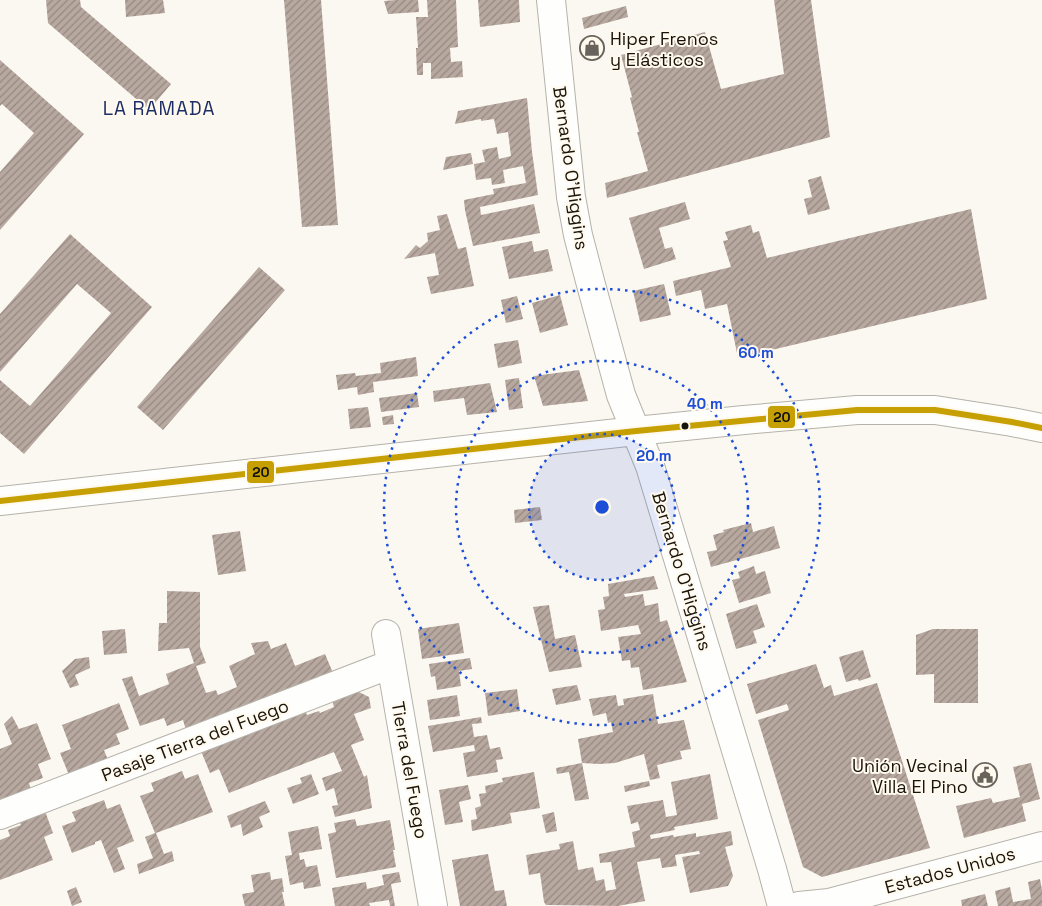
<svg xmlns="http://www.w3.org/2000/svg" width="1042" height="906" viewBox="0 0 1042 906" font-family="'Space Grotesk',sans-serif">
  <style>
    .building { fill: url(#building-hatch) }
    .lines { fill: none; stroke-linecap: round; stroke-linejoin: round }
    .minor-casing { stroke: #b6b2aa; stroke-width: 30 }
    .minor { stroke: #fefefd; stroke-width: 28 }
    .bus-1-casing { stroke: #fff9ee; stroke-width: 10 }
    .bus-1 { stroke: #c6a003; stroke-width: 6 }
    .ring { fill: none; stroke: #1d4ed8; stroke-width: 2.5; stroke-dasharray: 2.5 5 }
    .bus-dot { fill: #19140b; stroke: #fff9ee; stroke-width: 2 }
    .labels { text-anchor: middle; dominant-baseline: central; stroke-width: 4; stroke-linejoin: round; paint-order: stroke }
    .poi-label { font-size: 18px; fill: #19140b; stroke: #fff9ee; text-anchor: start }
    .street-label { font-size: 18px; fill: #19140b; stroke: #fff9ee }
    .neighbourhood-label { font-size: 19px; letter-spacing: 1px; fill: #1c2e66; stroke: #fff9ee }
    .centre { fill: #1d4ed8; stroke: #fff9ee; stroke-width: 2.5 }
    .ring-label { font-size: 15px; text-anchor: middle; font-weight: bold; fill: #1d4ed8; stroke: #fff9ee; stroke-width: 4; stroke-linejoin: round; paint-order: stroke }
    .line-badge { stroke: #fff9ee; stroke-width: 2 }
    .pale-badge-label { font-size: 14px; text-anchor: middle; font-weight: bold; fill: #111 }
  </style>
  <defs>
    <pattern id="building-hatch" width="6" height="6" patternUnits="userSpaceOnUse" patternTransform="scale(1.25)"><rect width="6" height="6" fill="#b8a9a0"/><path d="M-1 1l2-2M0 6l6-6M5 7l2-2" fill="none" stroke="#958881"/></pattern>
  </defs>
  <rect width="100%" height="100%" fill="#fbf8f2"/>
  <path class="building" d="M46,0H80L81,7L171,84L149,110L48,23Z
    M125,0H163L165,13L126,17Z
    M284,0H321L338,225L302,227Z
    M396,0H418L419,12L388,14L384,1Z
    M427,0H456L458,47L450,48L451,62L462,61L463,77L431,79V63H423V75H417L416,48H418L416,17H428Z
    M478,0H519L520,22L480,27Z
    M774,0H811L830,137L607,198L605,183L648,171L637,132H639L630,98L632,97L621,55L705,32L721,89L784,74Z
    M626,6L628,17L584,29L582,18Z
    M0,60L84,134L0,230V172L34,133L2,104L0,106Z
    M527,98L532,152L538,195L480,207L481,215L534,204L540,233L473,246L465,210L464,200L494,194L493,189L526,183L523,166L503,170L505,183L492,185L491,178L476,180L474,164L485,162L482,150L497,147L499,159L511,156L508,132L497,134L494,119L481,121V119L455,124L458,111Z
    M471,153L473,164L443,170L446,157Z
    M821,176L830,209L808,215L804,199L812,197L808,180Z
    M685,202L690,219L659,228L665,249L672,247L676,259L644,269L629,218Z
    M971,209L987,299L738,358L727,304L705,309L701,290L676,296L673,281L731,267L723,241L728,240L725,232L751,225L753,233L759,231L767,258Z
    M447,214L458,249L466,247L474,286L431,294L427,277L439,275L435,253L404,259L416,245L420,248L428,241L427,233L440,230L437,216Z
    M70,234L152,307L24,454L0,433V380L30,406L111,313L77,284L0,372V314Z
    M532,241L534,252L548,249L553,271L509,279L502,247Z
    M259,267L285,290L163,430L137,407Z
    M664,284L671,315L640,322L633,291Z
    M560,295L568,325L540,333L532,303Z
    M517,296L523,319L506,323L501,300Z
    M518,340L522,363L498,368L494,344Z
    M416,357L418,376L373,382L374,392L358,395L357,387L338,390L336,375L355,373L356,376L381,373L380,363Z
    M579,370L588,401L543,406L534,376Z
    M519,378L523,408L509,410L505,380Z
    M490,383L497,412L467,415L464,398L434,402L433,391Z
    M417,393L419,407L381,412L379,398Z
    M368,407L371,427L350,429L348,409Z
    M393,415L394,424L383,425L382,417Z
    M540,507L542,520L515,523L514,510Z
    M751,523L753,532L774,526L780,548L711,567L707,552L717,550L713,535L724,532L723,530Z
    M240,531L246,571L218,575L212,535Z
    M754,566L756,574L765,571L771,593L739,603L732,580L740,578L738,572Z
    M654,576L658,589L624,594L625,597L643,594L645,606L658,603L660,622L667,620L687,682L643,690L639,667L631,668L630,660L622,661L618,637L641,634L638,625L601,631L598,610L605,609L603,597L609,596L608,584Z
    M167,591L200,592V647L206,663L196,666L206,693L216,690L218,695L237,687L229,666L255,654L251,643L268,641L271,649L286,643L295,666L325,654L333,673L186,730L183,720L167,726L164,718L140,726L122,679L132,676L139,696L169,684L166,674L194,663L189,648L158,651L159,623H167Z
    M757,604L765,627L753,631L757,643L736,649L726,614Z
    M549,605L555,639L575,635L582,667L549,672L533,607Z
    M459,623L464,653L422,659L418,629Z
    M125,629L127,653L104,655L102,631Z
    M933,629H978V703H934V674L916,675V635Z
    M863,650L871,677L859,681L858,679L846,682L839,657Z
    M89,657L90,668L75,675L79,685L70,688L62,671L75,659Z
    M470,658L472,669L459,671L461,686L437,690L435,676L431,677L429,664Z
    M816,664L824,688L831,685L834,696L877,683L930,848L822,877L803,867L758,720L789,710L787,704L756,714L747,684Z
    M577,685L581,700L556,705L552,689Z
    M517,689L520,711L488,716L485,693Z
    M357,691L369,697L371,708L354,714L364,740L351,745L364,777L367,775L372,808L335,817L332,806L338,805L334,788L326,791L322,778L342,771L334,752L229,793L219,769L210,773L201,751L305,711L307,715L319,711L320,713L334,707L332,700Z
    M653,694L658,724L684,720L691,749L680,751L682,759L657,765L660,778L650,780L644,754L615,763L599,764L582,763L578,739L613,732L611,722L608,723L606,713L593,716L589,699L616,695L618,706L624,705L623,699Z
    M457,695L460,716L430,720L427,700Z
    M119,703L129,729L116,734L120,744L104,750L108,760L69,775L60,753L71,749L62,725Z
    M12,716L19,729L37,723L51,759L38,764L43,778L29,783L31,790L0,802V749L12,744L4,724Z
    M481,717L482,723L472,724L474,737L487,735L490,749L500,747L503,759L496,760L498,772L467,777L463,753L475,751L474,745L433,752L428,726Z
    M582,763L589,799L575,801L569,772L557,774L556,768Z
    M1031,763L1040,799L1022,804L1026,821L964,838L956,806L991,798L993,803L1020,797L1013,767Z
    M182,771L185,779L198,774L213,812L156,833L164,854L172,851L174,861L139,874L137,864L153,858L145,837L155,833L140,796L154,791L151,783Z
    M534,772L540,808L510,813L512,823L472,831L471,820L477,819L475,808L481,806L479,794L486,793L485,786L503,782L502,778Z
    M311,774L319,794L293,804L287,788L302,783L300,778Z
    M710,774L718,819L674,827L675,830L650,835L651,839L673,835L674,837L696,833V837L731,831L733,845L725,847L733,876L728,886L690,893L682,857L700,854L699,851L675,855L677,866L662,868L660,858L637,862L645,901L618,906L546,905L544,902L540,873L529,875L526,855L560,849L559,844L573,841L578,870L593,867L596,881L604,879L606,891L616,889L611,862L600,863L599,854L635,847L632,832L640,830L638,822L631,824L627,806L663,800L666,817L677,815L671,782Z
    M649,781L650,786L625,792L624,786Z
    M468,785L471,799L459,802L463,822L445,825L439,790Z
    M104,800L107,809L120,804L134,841L117,848L125,869L114,873L101,840L95,842V844L72,853L62,826L76,821L72,812Z
    M265,801L270,812L259,817L263,827L243,836L241,824L231,828L227,816Z
    M45,811L53,833L44,837L53,860L0,880V840L10,836L8,830L21,825L19,821Z
    M554,812L557,831L546,833L542,815Z
    M355,819L357,826L390,820L395,850H393L396,867L336,878L328,834L336,832L334,823Z
    M318,826L322,849L299,853L300,860L304,859L306,867L317,865L321,886L304,889L303,882L290,885L285,856L292,855L288,832Z
    M488,854L495,891L504,890L507,906H460L452,860Z
    M270,872L271,880L282,878L284,892H282L285,906H245L242,894L254,892L251,875Z
    M399,872L401,882L391,884L395,906H390L389,900L369,903L370,906H335L332,888L366,882L367,889L384,885L382,875Z
    M1040,879L1042,890V906H998L995,891L1010,887L1013,902L1031,899L1028,882Z
    M76,887L82,902L72,906L67,891Z
    M985,894L988,906H962L961,900Z"/>
  <g class="lines">
    <defs>
      <path id="minor" d="M551,0L571,197L578,235L590,281L621,395L650,466L772,869L782,906
        M0,501L636,431L744,420L857,410H935L1012,422L1042,428
        M386,634L433,906
        M0,815L391,664
        M799,906L829,903L1042,846"/>
    </defs>
    <use href="#minor" class="minor-casing"/>
    <use href="#minor" class="minor"/>
    <defs>
      <path id="bus-1" d="M0,501L636,431L857,410H935L1012,422L1042,428"/>
    </defs>
    <use href="#bus-1" class="bus-1-casing"/>
    <use href="#bus-1" class="bus-1"/>
  </g>
  <circle cx="602" cy="507" r="73" fill="#1d4ed8" fill-opacity=".12"/>
  <g class="ring">
    <circle cx="602" cy="507" r="73"/>
    <circle cx="602" cy="507" r="146"/>
    <circle cx="602" cy="507" r="218"/>
  </g>
  <defs>
    <symbol id="shop-ring" viewBox="-11 -11 22 22"><circle r="9.5" fill="#fff9ee" stroke="#68645c" stroke-width="1.5"/><path d="M-5-2.5h2.3a2.7 3.5 0 0 1 5.4 0H5L5.5 6h-11ZM-1.5-2.5h3a1.5 2.3 0 0 0-3 0Z" fill="#68645c"/></symbol>
    <symbol id="civic-ring" viewBox="-11 -11 22 22"><circle r="9.5" fill="#fff9ee" stroke="#68645c" stroke-width="1.5"/><path d="M-.6-6.5H3V-4.5H.6V-3L4-1V1h2V6H-6V1h2V-1L-.6-3ZM-1.2 2.5V6h2.4V2.5Z" fill="#68645c"/></symbol>
  </defs>
  <g fill-rule="evenodd">
    <use href="#shop-ring" x="578" y="34" width="28" height="28"/>
    <use href="#civic-ring" x="971" y="761" width="28" height="28"/>
  </g>
  <circle class="bus-dot" cx="685" cy="426" r="4.5"/>
  <g class="labels">
    <g class="poi-label">
      <text x="610" y="38">Hiper Frenos<tspan x="610" dy="21">y Elásticos</tspan></text>
      <text x="968" y="765" text-anchor="end">Unión Vecinal<tspan x="968" dy="21">Villa El Pino</tspan></text>
    </g>
    <g class="street-label">
      <text transform="translate(571 168) rotate(82)">Bernardo O'Higgins</text>
      <text transform="translate(682 571) rotate(73)">Bernardo O'Higgins</text>
      <text transform="translate(195 740) rotate(-21)">Pasaje Tierra del Fuego</text>
      <text transform="translate(410 770) rotate(80)">Tierra del Fuego</text>
      <text transform="translate(950 870) rotate(-15)">Estados Unidos</text>
    </g>
    <g class="neighbourhood-label">
      <text x="159" y="108">LA RAMADA</text>
    </g>
  </g>
  <circle cx="602" cy="507" r="8" class="centre"/>
  <g class="ring-label">
    <text x="756" y="358">60 m</text>
    <text x="705" y="409">40 m</text>
    <text x="654" y="461">20 m</text>
  </g>
  <g class="line-badge">
    <rect x="767" y="405" width="29" height="24" rx="5" fill="#c6a003"/>
    <rect x="246" y="460" width="29" height="24" rx="5" fill="#c6a003"/>
  </g>
  <g class="pale-badge-label">
    <text x="782" y="422">20</text>
    <text x="261" y="477">20</text>
  </g>
</svg>
